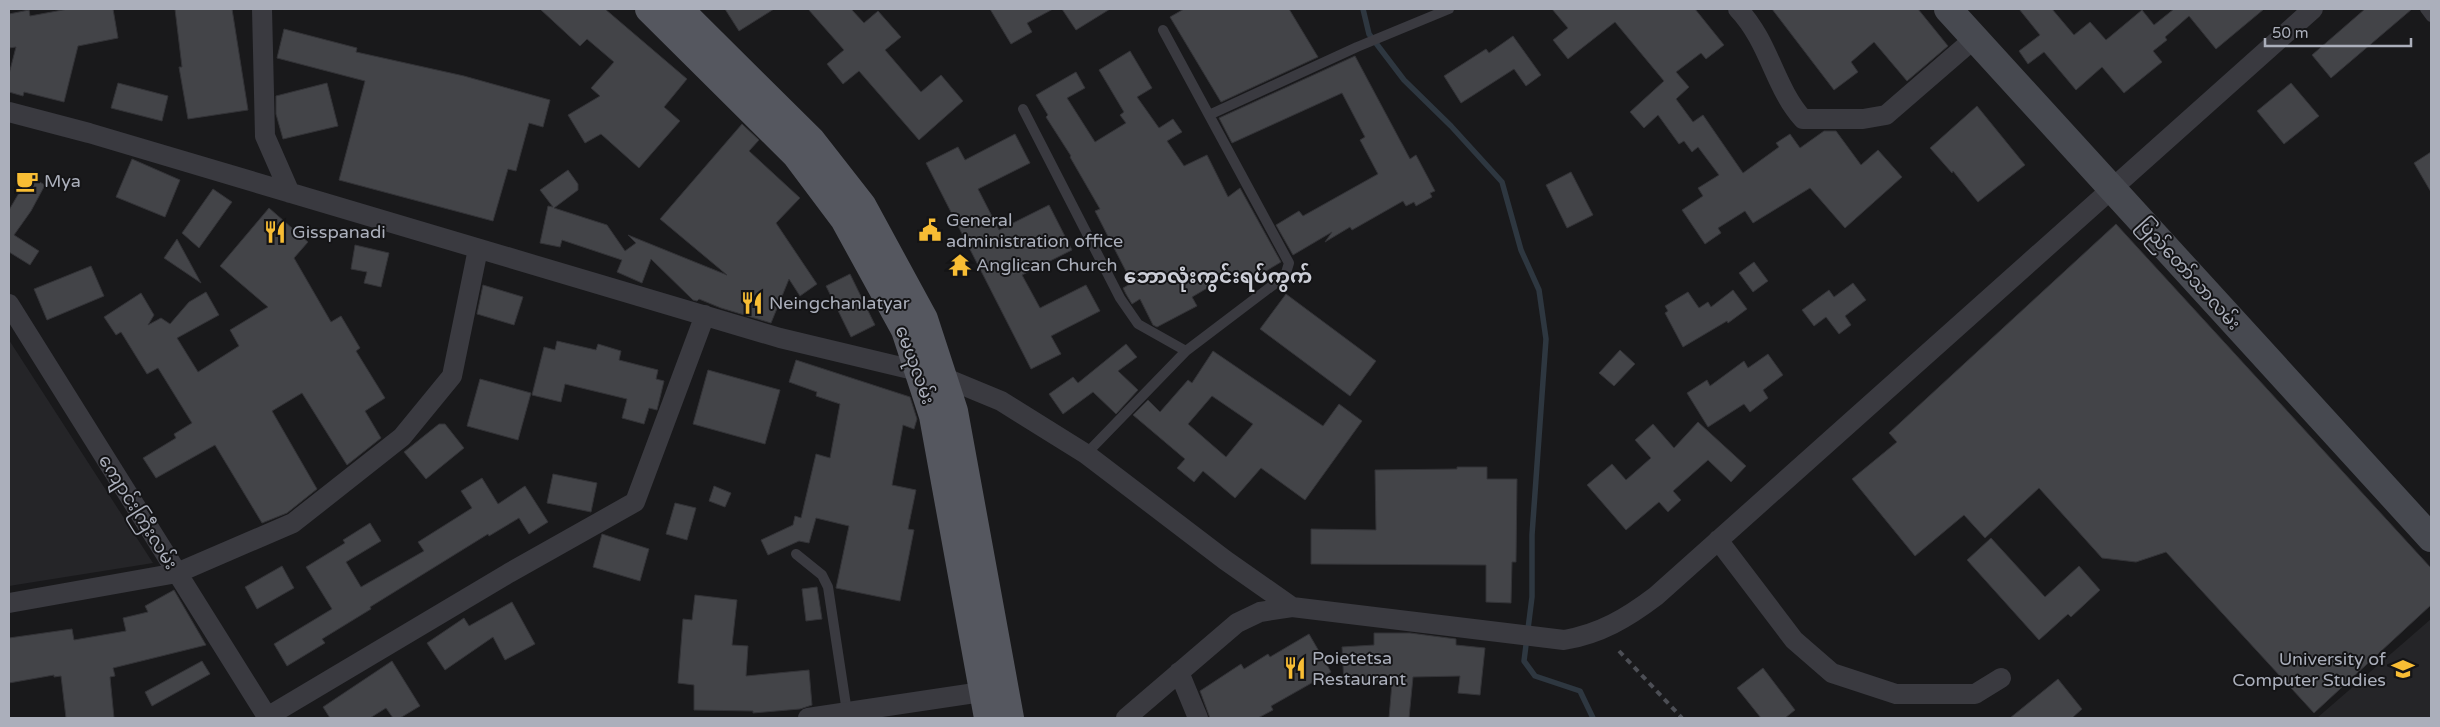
<svg xmlns="http://www.w3.org/2000/svg" width="2440" height="727" viewBox="0 0 2440 727" font-family="'Varela Round','Noto Sans Myanmar',sans-serif">
  <style>
    .built { fill: #252528 }
    .lines { fill: none; stroke-linecap: round; stroke-linejoin: round }
    .stream { stroke: #2e3740; stroke-width: 5.5 }
    .building { fill: #434448; stroke: #333337; fill-rule: evenodd }
    .lane { stroke: #3a3a40; stroke-width: 10 }
    .street { stroke: #3a3a40; stroke-width: 20 }
    .secondary { stroke: #474950; stroke-width: 28 }
    .primary { stroke: #55575f; stroke-width: 28 }
    .rail { stroke: #4c4e55; stroke-width: 4; stroke-dasharray: 6 5; stroke-linecap: butt }
    .labels { text-anchor: middle; dominant-baseline: central; stroke-width: 4; stroke-linejoin: round; paint-order: stroke }
    .poi-label { font-size: 18px; fill: #abafbb; stroke: #141416; text-anchor: start }
    .street-label { font-size: 18px; fill: #abafbb; stroke: #141416 }
    .quarter-label { font-size: 20px; font-weight: bold; fill: #ccced7; stroke: #141416 }
  </style>
  <rect width="100%" height="100%" fill="#19191b"/>
  <path class="built" d="M9,340L153,563L9,586Z
    M2431,619V718H2317Z"/>
  <g class="lines">
    <path class="stream" d="M1363,9L1369,34L1404,80L1451,126L1502,182L1521,250L1539,290L1546,339L1532,535V597L1524,661L1535,676L1580,691L1593,718"/>
  </g>
  <path class="building" d="M68,9H113L118,38L78,46L64,102L24,92L23,96L9,92V74L16,47L9,48V14L29,10L30,16Z
    M175,9H232L248,110L188,119L179,67H182Z
    M540,9H605L687,79L664,107L680,121L639,168L601,134L585,143L568,115L600,96L591,88L614,62L587,39L580,46Z
    M725,9H774L739,31Z
    M808,9H851L864,23L878,11L901,37L885,50L921,92L941,75L963,101L919,140L859,71L843,84L827,64L844,50Z
    M990,9H1053L1027,23L1032,32L1011,44Z
    M1062,9H1110L1076,30Z
    M1184,9H1289L1318,57L1221,102L1170,17Z
    M1552,9H1695L1724,45L1706,59L1701,53L1676,72L1689,87L1676,99L1693,122L1703,115L1743,173L1779,147L1776,143L1790,134L1800,148L1824,131H1836L1861,165L1878,150L1902,177L1845,228L1810,188L1753,223L1745,211L1718,228L1721,233L1705,244L1682,210L1703,196L1698,188L1719,175L1698,147L1692,152L1684,141L1679,144L1658,115L1644,128L1630,112L1664,81L1615,22L1568,59L1553,40L1568,28Z
    M1772,9H1918L1948,46L1907,81L1874,42L1851,62L1858,72L1834,90Z
    M2019,9H2052L2074,35L2090,22L2106,40L2142,10L2154,25L2174,9H2264L2216,49L2189,16L2165,37L2167,40L2153,51L2162,62L2124,93L2102,67L2076,90L2044,52L2028,64L2019,51L2040,35Z
    M2365,9H2412L2331,78L2312,55Z
    M284,29L357,48L356,52L464,76L550,100L543,127L529,123L516,171L508,169L493,221L339,180L365,81L277,58Z
    M1513,36L1541,75L1526,86L1514,69L1461,103L1444,76L1486,49L1489,53Z
    M1130,51L1152,88L1137,97L1159,128L1173,119L1182,132L1167,141L1184,166L1207,155L1228,197L1240,188L1281,262L1246,283L1238,270L1192,297L1197,306L1157,327L1153,325L1140,299L1132,304L1126,294L1123,288L1132,283L1095,211L1100,209L1070,157L1071,156L1046,117L1048,115L1036,95L1076,72L1085,88L1067,98L1095,142L1126,123L1120,115L1124,112L1099,70Z
    M1355,56L1410,159L1416,155L1435,191L1430,193L1432,197L1416,206L1414,202L1406,206L1403,201L1352,230L1350,227L1325,242L1332,232L1293,255L1276,225L1299,211L1303,216L1378,174L1360,140L1365,137L1342,93L1232,143L1219,118Z
    M118,83L168,96L162,121L111,108Z
    M327,83L338,126L283,139L276,114V96Z
    M2291,83L2319,116L2284,144L2257,111Z
    M1977,106L2025,165L1978,202L1953,171L1952,173L1930,148Z
    M742,124L759,140L749,151L800,198L776,223L817,284L800,296L789,279L771,323L721,308L699,299L697,301L693,300L651,259L642,283L617,272L622,260L562,240L560,247L540,243L548,206L553,207L540,190L568,170L578,184V190L554,208L607,225L625,251L636,243L628,235L727,275L660,219Z
    M1015,134L1030,163L978,189L999,230L1049,205L1072,250L1022,275L1040,308L1086,285L1100,311L1051,336L1061,354L1031,369L926,163L958,147L965,160Z
    M2431,152V192L2414,163Z
    M132,159L180,180L165,217L116,197Z
    M1571,172L1593,215L1567,228L1546,185Z
    M29,176L45,185L31,211L14,235L39,251L30,265L9,252V210Z
    M213,189L232,202L199,248L182,233Z
    M269,208L308,242L294,258L331,322L341,316L360,348L356,351L385,398L365,411L381,438L347,465L302,393L272,411L317,489L287,513L262,523L215,445L156,478L143,458L176,438L174,434L192,423L158,368L147,374L121,332L116,335L104,317L141,293L154,315L148,325L161,318L170,324L189,302L206,292L219,315L177,338L198,372L239,346L230,330L268,307L220,266Z
    M2116,224L2431,568V605L2314,713L2166,552L2136,562L2102,558L2039,488L1985,538L1964,515L1915,556L1852,479L1897,442L1889,433Z
    M177,239L201,283L164,258Z
    M355,245L389,253L381,287L364,283L367,272L351,269Z
    M1754,262L1768,281L1753,292L1739,273Z
    M91,266L104,296L47,320L34,289Z
    M850,274L875,325L851,337L826,286Z
    M1853,283L1866,300L1845,316L1851,325L1839,334L1826,317L1814,326L1802,310L1829,290L1834,297Z
    M483,285L523,297L514,325L477,314Z
    M1733,290L1747,309L1728,323L1727,321L1683,347L1665,313L1668,311L1665,306L1688,292L1699,308L1708,302L1711,307Z
    M1286,294L1376,361L1350,396L1260,329Z
    M557,341L596,350L598,344L621,351L619,360L658,370L656,379L664,381L657,410L649,408L644,424L622,418L627,399L565,384L561,402L532,395L544,347L555,350Z
    M1126,344L1137,357L1118,371L1138,390L1116,414L1093,392L1063,414L1049,394L1073,377L1078,383Z
    M1620,350L1635,364L1614,386L1599,373Z
    M1213,351L1323,426L1339,404L1362,421L1305,500L1261,468L1235,498L1203,471L1194,482L1177,468L1185,459L1133,415L1148,400L1160,412L1188,380L1192,383ZM1212,396L1253,424L1226,457L1188,424Z
    M1768,354L1783,375L1763,390L1768,398L1750,412L1744,404L1708,427L1687,393L1707,380L1710,386L1744,361L1748,368Z
    M796,360L910,397L917,419L914,429L903,425L892,485L916,490L908,529L914,530L900,601L836,588L849,526L816,518L809,543L799,541L768,555L761,540L793,525L795,516L801,518L816,454L830,458L840,404L816,396L817,392L789,382Z
    M708,370L780,390L765,444L693,424Z
    M480,379L531,393L518,440L467,426Z
    M1698,422L1746,466L1731,482L1708,460L1673,491L1681,500L1668,512L1659,502L1626,530L1587,485L1612,464L1626,480L1651,458L1635,440L1653,424L1674,448Z
    M439,424H445L464,448L426,479L404,452Z
    M1457,467H1487V479H1517L1516,562H1512L1511,603L1486,602V565L1311,564V529L1376,530L1375,470L1457,469Z
    M553,474L597,483L591,512L547,503Z
    M482,478L498,504L525,486L548,522L529,534L519,518L489,536L488,534L370,607L371,609L322,639L325,643L287,666L274,644L332,609L306,567L345,543L343,540L370,523L381,541L346,562L361,587L424,551L418,542L472,508L461,491Z
    M714,486L731,493L725,507L709,501Z
    M675,503L696,508L687,540L666,534Z
    M602,534L649,549L640,581L593,567Z
    M1991,538L2045,597L2079,566L2100,590L2071,617L2068,614L2039,640L1967,560Z
    M282,566L294,588L257,609L245,587Z
    M817,587L822,619L806,621L802,589Z
    M174,590L206,645L113,668L115,676L110,677L114,718H66L61,676L54,677V675L9,683V638L72,629L74,640L126,631L123,618L148,612L145,606Z
    M695,595L737,600L732,645L748,646L746,676L809,670L812,705L800,709L753,713V711L694,710V685L678,683L683,619L692,620Z
    M512,602L535,644L505,660L493,637L445,670L427,643L464,618L469,626Z
    M1374,633H1410L1456,639V645L1485,648L1480,695L1458,693L1460,676L1413,677L1409,718H1389L1392,683L1344,684L1342,647L1374,645Z
    M1309,634L1331,672L1271,706L1273,710L1258,718H1210L1200,691L1241,664L1244,669L1268,654L1270,657Z
    M202,661L210,674L152,706L145,692Z
    M392,661L420,706L400,718H393L386,708L370,718H330L323,707Z
    M1763,668L1795,710L1785,718H1761L1737,688Z
    M2058,679L2082,709L2072,718H2010Z"/>
  <g class="lines">
    <path class="lane" d="M2425,9L2431,17
      M1023,109L1120,298L1138,324L1186,351
      M1209,115L1357,47L1449,9
      M1086,454L1186,351L1285,276L1289,263L1163,30
      M796,554L822,575L828,587L847,712"/>
    <path class="street" d="M262,9L265,136L290,193
      M1738,9C1770,43 1774,87 1803,119H1863L1886,115L1975,38
      M9,112L89,133L780,338L943,377L1001,401L1086,454L1225,560L1292,607
      M9,304L268,718
      M1718,540L1794,640L1832,673L1896,694H1975L2001,678
      M9,603L177,573L293,523L402,437L452,376L478,249
      M1179,672L1198,718
      M267,717L509,573L635,502L705,315
      M808,718L995,690
      M1126,718L1237,623L1260,612L1292,607L1564,640C1600,634 1627,618 1656,596L2313,9"/>
    <path class="secondary" d="M1948,9L2431,538"/>
    <path class="primary" d="M649,9L796,155L844,219L905,330L933,416L988,718
      M679,9L812,141L862,205L924,319L954,411L1010,718"/>
    <path class="rail" d="M1619,651L1682,718"/>
  </g>
  <defs>
    <symbol id="cafe-bare" viewBox="-9 -9 18 18"><path d="M-5.5-4.5H6V0H3Q3 3.5 0 3.5H-2.5Q-5.5 3.5-5.5 0ZM3-3.2v2h1.7v-2ZM-6 4.5H4V6H-6Z" fill="#f8bd34" stroke="#141416" stroke-width="2.5" paint-order="stroke"/></symbol>
    <symbol id="civic-bare" viewBox="-9 -9 18 18"><path d="M-.6-6.5H3V-4.5H.6V-3L4-1V1h2V6H-6V1h2V-1L-.6-3ZM-1.2 2.5V6h2.4V2.5Z" fill="#f8bd34" stroke="#141416" stroke-width="2.5" paint-order="stroke"/></symbol>
    <symbol id="restaurant-bare" viewBox="-9 -9 18 18"><path d="M-5-6h1v4h1v-4h1v4h1v-4h1v5L-1.5 .5V6h-2V.5L-5-1ZM5-6V6H3V1.5H1.5Q1.5-4 5-6Z" fill="#f8bd34" stroke="#141416" stroke-width="2.5" paint-order="stroke"/></symbol>
    <symbol id="temple-bare" viewBox="-9 -9 18 18"><path d="M0-6L5-2H3V0L6.5 2.5H4V6H1.5V3h-3V6H-4V2.5H-6.5L-3 0V-2H-5Z" fill="#f8bd34" stroke="#141416" stroke-width="2.5" paint-order="stroke"/></symbol>
    <symbol id="university-bare" viewBox="-9 -9 18 18"><path d="M0-5L7-2L0 1L-7-2ZM-4 1L0 2.5L4 1V4Q0 6-4 4Z" fill="#f8bd34" stroke="#141416" stroke-width="2.5" paint-order="stroke"/></symbol>
  </defs>
  <g fill-rule="evenodd">
    <use href="#cafe-bare" x="11" y="165" width="32" height="32"/>
    <use href="#civic-bare" x="914" y="214" width="32" height="32"/>
    <use href="#restaurant-bare" x="259" y="216" width="32" height="32"/>
    <use href="#temple-bare" x="944" y="249" width="32" height="32"/>
    <use href="#restaurant-bare" x="736" y="287" width="32" height="32"/>
    <use href="#restaurant-bare" x="1279" y="652" width="32" height="32"/>
    <use href="#university-bare" x="2387" y="653" width="32" height="32"/>
  </g>
  <g class="labels">
    <g class="poi-label">
      <text x="44" y="181">Mya</text>
      <text x="946" y="220">General<tspan x="946" dy="21">administration office</tspan></text>
      <text x="292" y="232">Gisspanadi</text>
      <text x="976" y="265">Anglican Church</text>
      <text x="769" y="303">Neingchanlatyar</text>
      <text x="1312" y="658">Poietetsa<tspan x="1312" dy="21">Restaurant</tspan></text>
      <text x="2386" y="659" text-anchor="end">University of<tspan x="2386" dy="21">Computer Studies</tspan></text>
    </g>
    <g class="street-label">
      <text transform="translate(2189 274) rotate(48)">ပြည်တော်သာလမ်း</text>
      <text transform="translate(915 365) rotate(70)">မေယုလမ်း</text>
      <text transform="translate(138 512) rotate(58)">ကျောင်းကြီးလမ်း</text>
    </g>
    <g class="quarter-label">
      <text x="1218" y="277">ဘောလုံးကွင်းရပ်ကွက်</text>
    </g>
  </g>
  <rect width="2440" height="727" fill="none" stroke="#abafbb" stroke-width="20"/>
  <path d="M2265 38v8h146v-8" fill="none" stroke="#abafbb" stroke-width="2.5"/>
  <text x="2272" y="38" font-size="15" fill="#abafbb" stroke="#141416" stroke-width="4" paint-order="stroke">50 m</text>
</svg>
